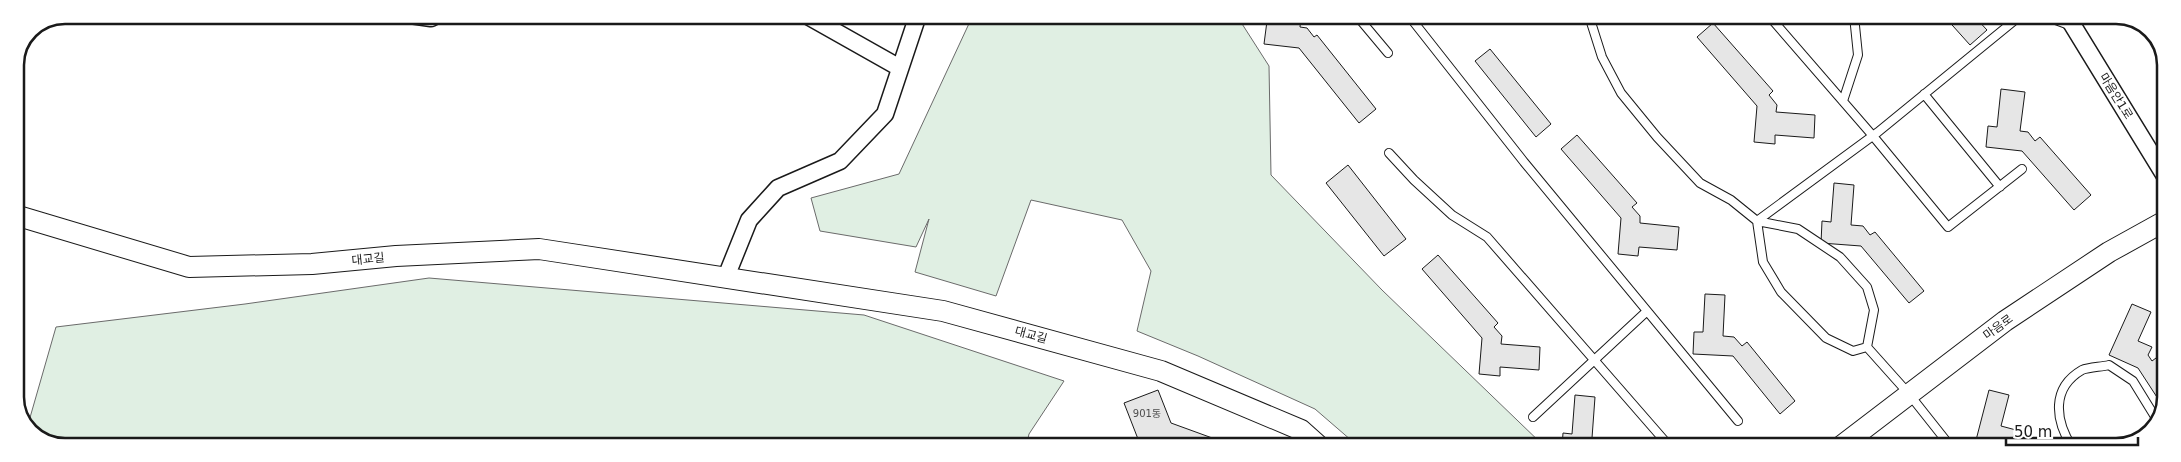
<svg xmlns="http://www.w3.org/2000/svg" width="2181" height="462" viewBox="0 0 2181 462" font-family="'DejaVu Sans','Noto Sans KR',sans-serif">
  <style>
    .green { fill: #e0efe3; stroke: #6a6a6a }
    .building { fill: #e6e6e6; stroke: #1a1a1a }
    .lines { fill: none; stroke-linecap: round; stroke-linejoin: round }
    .service-casing { stroke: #1a1a1a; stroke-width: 10 }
    .minor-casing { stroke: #1a1a1a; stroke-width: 19 }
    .tertiary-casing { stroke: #1a1a1a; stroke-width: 22 }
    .service { stroke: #fff; stroke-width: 8 }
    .minor { stroke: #fff; stroke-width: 16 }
    .tertiary { stroke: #fff; stroke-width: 20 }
    .labels { text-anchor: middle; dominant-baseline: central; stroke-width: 4; stroke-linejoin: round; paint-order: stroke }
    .number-label { font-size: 10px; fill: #4d4d4d }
    .street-label { font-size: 12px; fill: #1a1a1a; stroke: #fff }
    .rim { fill: none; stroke: #1a1a1a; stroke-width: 2.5 }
  </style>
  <rect width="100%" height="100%" fill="#fff"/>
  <path class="green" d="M973,15L1237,16L1269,66L1271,175L1382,290L1545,447H1359L1315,409L1198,356L1137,331L1151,271L1122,220L1031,200L996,296L915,272L929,219L916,247L820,231L811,198L899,174Z
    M429,278L864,315L1064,381L1029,434L1026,447L56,446L27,428L56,327L245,304Z"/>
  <path class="building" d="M1276,16H1301L1300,27L1307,28L1314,37L1317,35L1376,109L1359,123L1299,48L1264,44L1267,21L1276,22Z
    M1944,16H1974L1987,30L1970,45Z
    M1713,23L1773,91L1769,95L1777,105L1776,112L1815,115L1814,138L1775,135V144L1754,142L1757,106L1697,37Z
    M1490,49L1551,124L1536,137L1475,61Z
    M2001,89L2025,92L2020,131L2028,132L2035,141L2040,137L2091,195L2074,210L2022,151L1986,147L1988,126L1997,127Z
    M1577,135L1637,203L1632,207L1640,216V223L1679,227L1677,250L1639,247L1638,256L1618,254L1621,218L1561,149Z
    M1348,165L1406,239L1384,256L1326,183Z
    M1834,183L1854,185L1851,225L1863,226L1870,235L1875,232L1924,291L1909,303L1861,246L1821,243L1822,221L1831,222Z
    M1438,255L1498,323L1494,327L1502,336L1501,344L1540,347L1539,370L1500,367V376L1479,374L1482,338L1422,269Z
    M1705,294L1725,295L1723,336L1734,337L1742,346L1747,342L1795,401L1780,414L1733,356L1693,354L1694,332H1703Z
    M2132,304L2151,312L2138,341L2152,347L2148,355L2152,361L2156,358L2165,373L2164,408L2138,368L2109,355Z
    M1158,390L1171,423L1237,447H1129L1138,439L1124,403Z
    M1989,390L2009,395L2001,426L2016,430L2013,438L2018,443L2021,440L2028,447H1987L1975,444Z
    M1575,395L1595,397L1592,438H1603L1610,447H1562L1563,433L1572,434Z"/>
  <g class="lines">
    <defs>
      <path id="service" d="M1357,16L1388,53
        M1409,16L1524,162L1738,421
        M1589,16L1602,57L1621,93L1657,137L1700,183L1731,200L1757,221L1798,229L1840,257L1867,287L1874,310L1867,347
        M1769,16L1873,136L1948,227L2022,169
        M2045,16L2069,25
        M1328,18L1331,16
        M1924,94L2000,187
        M1843,101L1858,55L1854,16
        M1389,153L1414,180L1452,215L1487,237L1670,447
        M1757,221L1878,132L2020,16
        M1757,221L1763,262L1781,292L1826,338L1853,351L1867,347
        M1867,347L1909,394L1951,447
        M1533,417L1646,312
        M2072,447C2055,420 2051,388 2082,370C2089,367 2101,367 2109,365L2133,381L2157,420"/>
      <path id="minor" d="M410,15L431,18L437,15
        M806,15L900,68
        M2067,16L2165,176
        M726,277L749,220L778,188L840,161L885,114L918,15"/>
      <path id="tertiary" d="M15,215L189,267L312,264L396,256L539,249L943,311L1161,371L1301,430L1320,447
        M1840,447L2005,321L2109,252L2165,221"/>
    </defs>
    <use href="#service" class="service-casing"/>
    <use href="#minor" class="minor-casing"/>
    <use href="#tertiary" class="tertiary-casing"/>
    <use href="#service" class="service"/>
    <use href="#minor" class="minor"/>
    <use href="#tertiary" class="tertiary"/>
  </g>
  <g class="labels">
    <g class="number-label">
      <text x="1147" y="413">901동</text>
    </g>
    <g class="street-label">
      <text transform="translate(2116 96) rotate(58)">마음안1로</text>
      <text transform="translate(368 259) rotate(-6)">대교길</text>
      <text transform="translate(1998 327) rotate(-36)">마음로</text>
      <text transform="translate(1031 335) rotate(15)">대교길</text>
    </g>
  </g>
  <path d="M0 0H2181V462H0ZM65 24H2116A41 41 0 0 1 2157 65V397A41 41 0 0 1 2116 438H65A41 41 0 0 1 24 397V65A41 41 0 0 1 65 24Z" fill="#fff" fill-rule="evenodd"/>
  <path class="rim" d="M65 24H2116A41 41 0 0 1 2157 65V397A41 41 0 0 1 2116 438H65A41 41 0 0 1 24 397V65A41 41 0 0 1 65 24Z"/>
  <path d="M2006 437v8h132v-8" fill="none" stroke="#1a1a1a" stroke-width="2.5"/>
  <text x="2014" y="437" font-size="15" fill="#1a1a1a" stroke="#ffffff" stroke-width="4" paint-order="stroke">50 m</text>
</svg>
